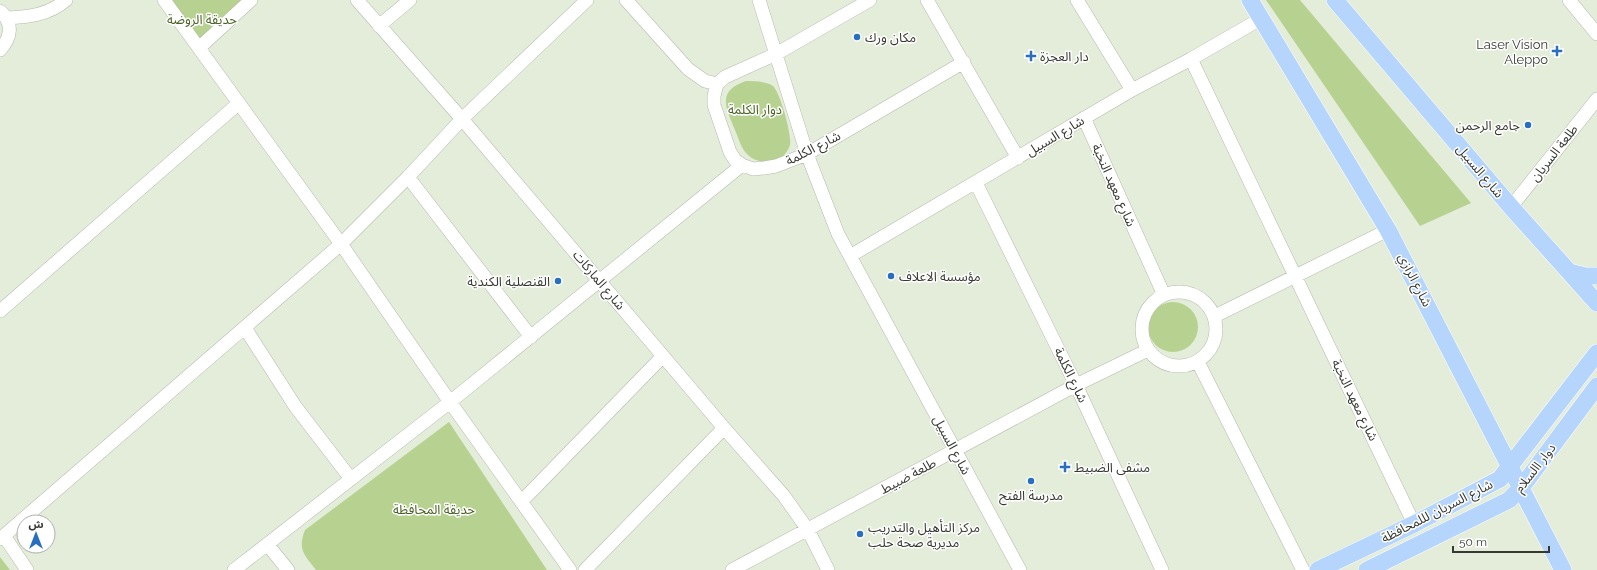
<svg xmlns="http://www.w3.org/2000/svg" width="1597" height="570" viewBox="0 0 1597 570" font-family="Raleway,'Noto Sans Arabic',sans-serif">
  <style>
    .green { fill: #b7d290 }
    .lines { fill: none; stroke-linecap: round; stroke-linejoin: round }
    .minor-casing { stroke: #b4bbaa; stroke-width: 14 }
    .major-casing { stroke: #fff; stroke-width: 18 }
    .minor { stroke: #fff; stroke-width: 13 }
    .major { stroke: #b5d5fd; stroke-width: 17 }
    .poi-dot { fill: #286fbf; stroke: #fff; stroke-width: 1.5 }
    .labels { text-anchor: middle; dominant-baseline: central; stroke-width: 3; stroke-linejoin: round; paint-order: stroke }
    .park-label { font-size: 13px; fill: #4b6125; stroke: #fff }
    .poi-label { font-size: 13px; fill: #363932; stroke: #fff; text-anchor: start }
    .street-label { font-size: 13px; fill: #363932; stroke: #fff }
  </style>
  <rect width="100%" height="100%" fill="#e4ecda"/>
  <path class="green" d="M165,0H251L199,48Z
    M1266,0H1300L1471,203L1420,226Z
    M746,81C754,81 765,81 773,86C780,92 792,135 790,145C788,152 782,157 777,163C768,163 755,162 748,155C741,149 739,139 735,130C726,108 716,91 746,81Z
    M1148 327a25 25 0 1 1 50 0a25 25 0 1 1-50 0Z
    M449,422L547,570H316C305,555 297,550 305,530Z
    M0,557L10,570H0Z"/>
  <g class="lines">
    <defs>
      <path id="minor" d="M164,0L341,244L450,402L570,570
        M357,0L462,119L724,428L784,496L808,530L828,570
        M626,0L688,69L705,81L717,84
        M759,0L807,154L838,234L1020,570
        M870,0L776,54L725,77L717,84L714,96V105L730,152L735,160L742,165L753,169L764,168L776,166L807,154L964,62
        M927,0L1018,158
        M1077,0L1132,90
        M1569,0L1597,34
        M0,11C14,23 11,38 0,50
        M7,18C28,17 49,15 66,0
        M379,26L410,0
        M199,48L251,0
        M1191,59L1414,524
        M1084,118L1164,295
        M408,177L531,337
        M976,183L1076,385L1162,570
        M1511,207L1597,99
        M850,256L1132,90L1191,59L1262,18
        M1142 329a37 37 0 1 1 74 0a37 37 0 1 1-74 0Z
        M0,311L239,103
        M1215,316L1388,230
        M245,328L295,406L351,479
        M1198,362L1303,570
        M521,502L663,356
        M4,536L27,570
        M0,539L341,244L408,177L462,119L587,0
        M267,544L288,570
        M234,570L450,402L742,165
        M585,570L724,428
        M732,570L1076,385L1148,350"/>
      <path id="major" d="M1250,0L1388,230L1563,570
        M1335,0L1511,207L1597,303
        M1569,272L1585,276H1597
        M1318,570L1414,524L1500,479L1597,353
        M1367,570L1509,500L1521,488L1597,386"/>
    </defs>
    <use href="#minor" class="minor-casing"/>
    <use href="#major" class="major-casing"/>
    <use href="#minor" class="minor"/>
    <use href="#major" class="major"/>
  </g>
  <g class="poi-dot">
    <circle cx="857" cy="37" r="4"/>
    <path d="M1555 45h4v4h4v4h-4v4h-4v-4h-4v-4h4z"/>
    <path d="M1029 50h4v4h4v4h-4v4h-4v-4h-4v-4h4z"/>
    <circle cx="1528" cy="125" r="4"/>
    <circle cx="891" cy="276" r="4"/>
    <circle cx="558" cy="281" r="4"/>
    <path d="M1063 461h4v4h4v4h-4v4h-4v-4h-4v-4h4z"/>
    <circle cx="1031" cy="481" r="4"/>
    <circle cx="860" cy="534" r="4"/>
  </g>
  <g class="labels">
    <g class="park-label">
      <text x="202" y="19">حديقة الروضة</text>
      <text x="755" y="109">دوار الكلمة</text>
      <text x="434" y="509">حديقة المحافظة</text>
    </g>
    <g class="poi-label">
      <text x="865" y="37">مكان ورك</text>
      <text x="1548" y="44" text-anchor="end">Laser Vision<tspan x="1548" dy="15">Aleppo</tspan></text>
      <text x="1040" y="56">دار العجزة</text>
      <text x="1520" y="125" text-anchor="end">جامع الرحمن</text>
      <text x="899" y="276">مؤسسة الاعلاف</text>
      <text x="550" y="281" text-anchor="end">القنصلية الكندية</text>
      <text x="1074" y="467">مشفى الضبيط</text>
      <text x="1031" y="495" text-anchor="middle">مدرسة الفتح</text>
      <text x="868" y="527">مركز التأهيل والتدريب<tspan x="868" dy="15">مديرية صحة حلب</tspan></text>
    </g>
    <g class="street-label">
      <text transform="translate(1055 136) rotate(-31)">شارع السبيل</text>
      <text transform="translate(813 148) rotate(-27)">شارع الكلمة</text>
      <text transform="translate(1554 153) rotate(-52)">طلعة السريان</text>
      <text transform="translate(1480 171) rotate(50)">شارع السبيل</text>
      <text transform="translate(1114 185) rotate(66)">شارع معهد النخبة</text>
      <text transform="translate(599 280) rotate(50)">شارع الماركات</text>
      <text transform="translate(1415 280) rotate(63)">شارع الرازي</text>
      <text transform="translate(1071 375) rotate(64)">شارع الكلمة</text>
      <text transform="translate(1355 400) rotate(64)">شارع معهد النخبة</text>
      <text transform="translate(952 445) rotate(62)">شارع السبيل</text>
      <text transform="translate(1535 468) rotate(-52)">دوار االسلام</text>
      <text transform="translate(908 476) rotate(-28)">طلعة ضبيط</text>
      <text transform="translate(1437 511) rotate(-27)">شارع السريان لللمحافظة</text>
    </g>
  </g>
  <g transform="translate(36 534)"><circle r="19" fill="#ffffff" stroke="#afb0ad"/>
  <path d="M0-3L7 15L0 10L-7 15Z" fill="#286fbf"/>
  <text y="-6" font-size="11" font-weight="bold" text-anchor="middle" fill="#363932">ش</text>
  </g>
  <path d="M1453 546v6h96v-6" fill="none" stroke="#363932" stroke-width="2"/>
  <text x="1459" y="546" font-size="12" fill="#363932" stroke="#ffffff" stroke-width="3" paint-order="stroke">50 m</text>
</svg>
